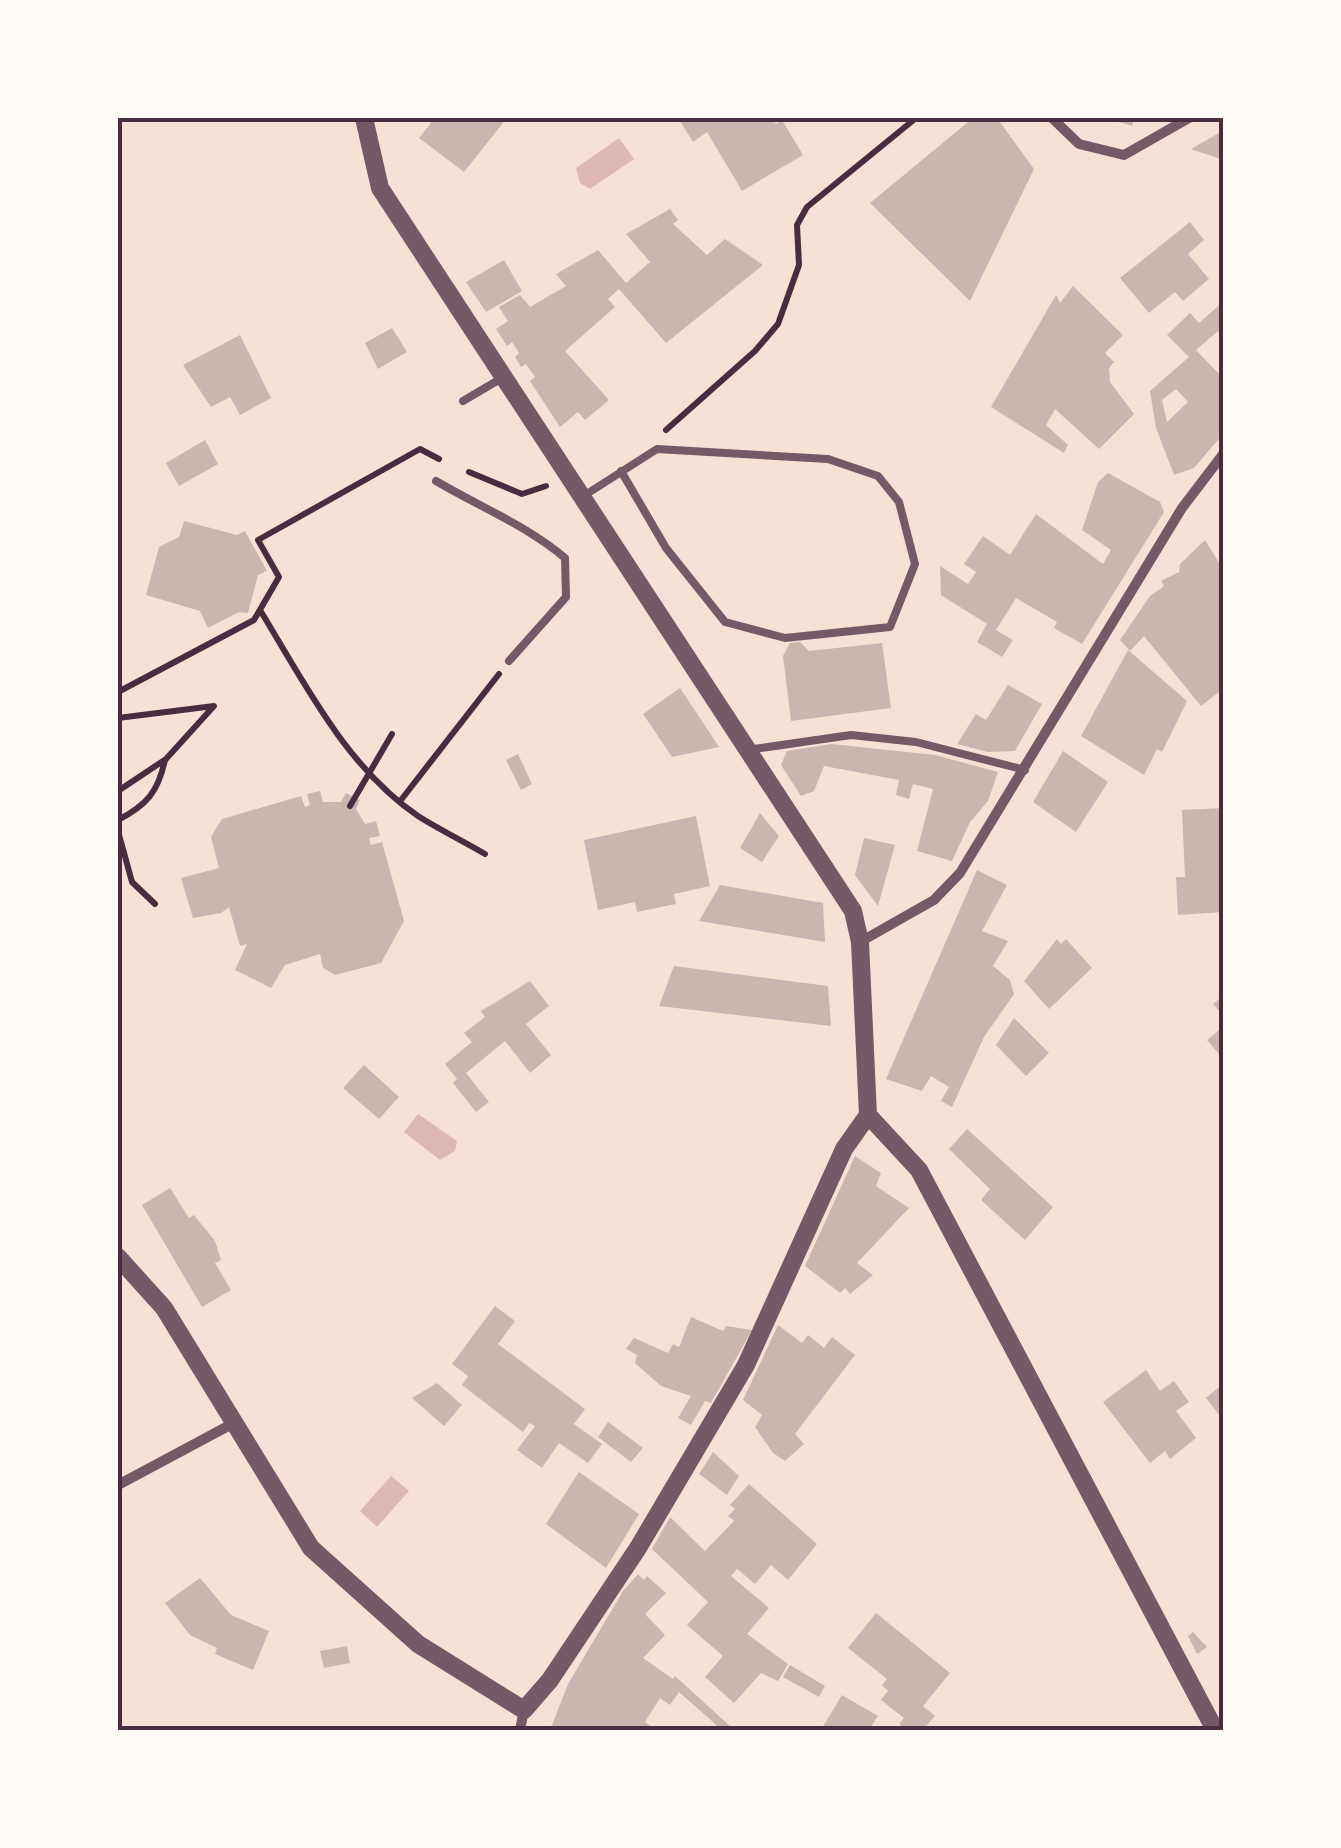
<svg xmlns="http://www.w3.org/2000/svg" width="1341" height="1848" viewBox="0 0 1341 1848" font-family="Montserrat,sans-serif">
  <style>
    .water { fill: #dcb8b0 }
    .building { fill: #ccb4b1; fill-rule: evenodd }
    .lines { fill: none; stroke-linecap: round; stroke-linejoin: round }
    .path { stroke: #4a2c40; stroke-width: 6 }
    .service { stroke: #755966; stroke-width: 8 }
    .minor { stroke: #755966; stroke-width: 10 }
    .tertiary { stroke: #755966; stroke-width: 18 }
    .neatline { fill: none; stroke: #4a2c40; stroke-width: 4 }
  </style>
  <rect width="100%" height="100%" fill="#f7e1d7"/>
  <path class="water" d="M619,138L634,159L590,189L580,183L576,168Z
    M418,1114L457,1141L455,1151L440,1160L404,1132Z
    M391,1476L409,1491L377,1527L360,1511Z"/>
  <path class="building" d="M435,118H507L464,172L419,138Z
    M678,118H772L776,124L782,120L803,155L742,191L707,132L693,142Z
    M973,118H997L1034,169L970,301L870,203Z
    M1107,118H1135L1132,126Z
    M1224,130V160L1191,149Z
    M670,209L678,220L673,224L707,255L725,239L763,265L666,343L619,289L608,299L615,307L565,351L609,400L585,420L578,412L560,427L530,381L535,377L526,364L521,367L515,357L519,353L512,342L507,346L496,329L508,321L499,307L520,295L530,307L566,286L556,274L598,250L626,283L650,262L626,234Z
    M1190,222L1204,240L1188,254L1209,279L1183,301L1175,292L1149,313L1120,278Z
    M504,260L522,291L486,312L466,282Z
    M1073,286L1123,335L1105,353L1114,362L1109,368L1110,382L1134,414L1099,449L1055,409L1046,425L1068,445L1064,453L991,407L1056,295L1060,303Z
    M1224,301V337L1218,331L1196,350L1224,379V433L1194,468L1174,475L1156,428L1150,391L1189,357L1167,335L1190,313L1199,323ZM1176,389L1188,402L1167,422L1162,400Z
    M392,328L407,352L378,369L365,343Z
    M240,335L271,398L240,415L230,397L211,407L183,365Z
    M205,440L218,464L179,486L166,463Z
    M1108,473L1160,502L1164,512L1082,644L1054,628L1057,622L1016,598L996,630L1013,640L1002,657L977,642L987,624L941,595L940,566L968,584L976,572L964,564L983,536L1010,555L1036,514L1103,564L1111,550L1082,530L1098,482Z
    M184,521L237,535L245,531L267,571L258,575L248,613L239,612L208,628L200,611L146,595L159,547L179,537Z
    M1205,540L1224,571V688L1201,706L1144,636L1130,651L1120,640L1150,596L1164,586L1161,581L1179,572L1180,564Z
    M800,642L809,651L882,643L891,708L791,721L783,656L790,643Z
    M1128,650L1187,701L1162,752L1157,749L1144,775L1081,736Z
    M1008,685L1042,704L1015,751L988,752L957,744L976,714L986,720Z
    M680,688L700,718L719,747L672,757L643,714Z
    M832,744L935,755L998,772L988,801L970,822L952,861L917,851L933,789L913,784L909,799L896,795L899,780L824,766L814,791L801,796L781,765L787,751Z
    M1063,751L1108,782L1076,832L1033,802Z
    M518,754L532,784L521,790L506,760Z
    M320,791L323,802H341L346,793L360,800L356,809L365,824L376,821L380,836L369,838L371,845L382,842L404,921L381,963L335,975L323,968L320,954L285,965L271,988L235,970L247,944L240,946L229,907L221,913L193,918L181,878L219,868L211,837L222,819L301,796L305,807L310,805L307,794Z
    M1224,808L1223,912L1178,915L1176,877H1185L1182,810Z
    M760,813L779,836L762,862L740,848Z
    M696,816L710,886L674,894L676,904L637,912L635,902L598,910L584,840Z
    M864,838L895,845L878,906L855,875Z
    M977,870L1007,885L982,931L1008,941L993,966L1010,980L1014,994L984,1037L952,1107L941,1101L949,1087L931,1076L922,1091L886,1079Z
    M720,885L823,903L825,942L699,921Z
    M1057,939L1061,944L1066,939L1092,968L1049,1009L1024,981Z
    M674,966L828,986L831,1026L659,1006Z
    M530,981L549,1006L526,1024L551,1055L530,1073L505,1041L466,1073L489,1102L476,1112L453,1083L457,1079L445,1064L472,1042L464,1033L485,1017L481,1011Z
    M1224,995V1016L1213,1004Z
    M1014,1018L1049,1053L1026,1076L996,1045Z
    M1224,1026V1060L1207,1040Z
    M364,1065L399,1097L379,1119L343,1088Z
    M967,1129L1053,1207L1025,1240L981,1200L990,1189L949,1149Z
    M855,1156L881,1173L876,1186L909,1208L857,1263L873,1275L850,1294L845,1288L840,1293L805,1266Z
    M170,1188L189,1218L194,1215L215,1241L221,1260L215,1263L231,1290L202,1307L142,1205Z
    M495,1306L515,1321L498,1344L585,1409L574,1424L602,1444L588,1463L559,1443L542,1468L517,1450L535,1426L529,1423L523,1432L462,1385L468,1376L452,1364Z
    M691,1317L723,1331L726,1326L752,1330L711,1403L705,1401L691,1425L678,1418L691,1396L661,1386L635,1363L637,1355L626,1349L634,1338L668,1353L673,1344L679,1347Z
    M778,1325L802,1343L808,1335L824,1348L832,1337L855,1355L795,1434L804,1444L785,1461L773,1453L755,1427L762,1415L743,1400Z
    M1146,1370L1160,1391L1174,1381L1189,1402L1176,1411L1196,1438L1170,1459L1165,1451L1150,1463L1103,1402Z
    M437,1383L462,1405L444,1426L412,1398Z
    M1224,1383V1421L1206,1398Z
    M608,1422L643,1448L631,1462L598,1437Z
    M713,1452L739,1476L727,1495L699,1474Z
    M579,1472L639,1514L606,1568L546,1524Z
    M749,1484L817,1544L788,1580L771,1565L755,1584L737,1569L731,1576L769,1608L747,1634L788,1664L778,1681L761,1673L734,1703L705,1677L723,1656L687,1625L708,1602L652,1549L670,1517L705,1551L734,1521L728,1516L735,1509L730,1505Z
    M638,1574L644,1580L647,1576L666,1593L645,1614L665,1635L643,1658L673,1679L675,1676L731,1727L728,1730H722L679,1692L670,1705L660,1698L645,1722L656,1730H550L568,1684L623,1591Z
    M200,1578L231,1615L269,1631L253,1670L215,1654L217,1648L190,1635L165,1603Z
    M876,1613L950,1673L923,1706L935,1716L923,1730H907L899,1724L904,1718L881,1700L888,1691L882,1685L887,1679L848,1648Z
    M1193,1632L1207,1647L1197,1654L1188,1636Z
    M347,1646L350,1663L324,1668L320,1651Z
    M790,1665L825,1686L819,1697L783,1677Z
    M842,1695L878,1716L869,1730H821Z"/>
  <g class="lines">
    <path class="path" d="M666,430L755,351L778,324L799,265L797,225L807,207L916,118
      M469,472L522,494L546,486
      M260,610C304,682 346,767 418,816C440,830 463,841 485,854
      M118,692L254,620L279,577L258,540L420,449L439,459
      M118,718L214,706L166,759L118,791
      M401,800L499,674
      M350,806L392,734
      M118,820C147,805 158,792 165,760
      M118,831L132,882L155,904"/>
    <path class="service" d="M463,401L502,378
      M436,481C480,507 526,525 565,558L566,597L509,661
      M582,497L657,449L828,459L878,476L899,502L915,564L890,627L785,638L725,622L666,548L621,471
      M747,750L851,735L916,742L1025,770"/>
    <path class="minor" d="M1052,118L1079,144L1124,155L1189,118
      M860,942L934,900L960,873L1182,508L1224,453
      M118,1485L232,1424
      M520,1730L524,1710"/>
    <path class="tertiary" d="M364,118L380,188L853,911L860,942L868,1115
      M868,1115L919,1170L1215,1730
      M118,1257L164,1308L311,1548L418,1644L524,1710L550,1680L638,1548L746,1365L844,1149L868,1115"/>
  </g>
  <rect width="1341" height="1848" fill="none" stroke="#fffaf5" stroke-width="240"/>
  <rect x="120" y="120" width="1101" height="1608" class="neatline"/>
</svg>
